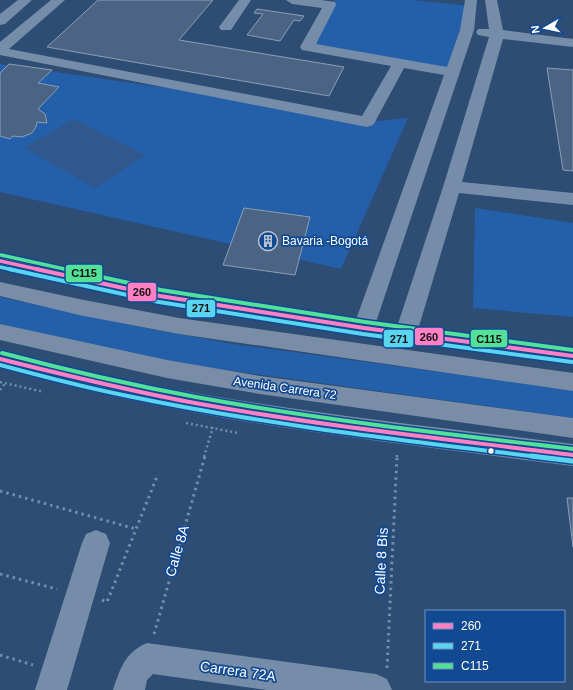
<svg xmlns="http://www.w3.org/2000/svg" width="573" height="690" viewBox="0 0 573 690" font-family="Arial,sans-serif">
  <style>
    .green { fill: #245fa9 }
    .water { fill: #30588d }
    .building { fill: #4b6484; stroke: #8b9eb5 }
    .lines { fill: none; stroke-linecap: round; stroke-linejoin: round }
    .path-far1 { stroke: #758da8; stroke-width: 2.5; stroke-dasharray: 2 3; stroke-linecap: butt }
    .path { stroke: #758da8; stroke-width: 3; stroke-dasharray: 2.5 4; stroke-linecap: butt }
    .minor { fill: #758da8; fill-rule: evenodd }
    .highway { fill: #798da7; fill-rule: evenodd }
    .bus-1-far1-casing { stroke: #114992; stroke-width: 6 }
    .bus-1-casing { stroke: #114992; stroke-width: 7 }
    .bus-2-far2-casing { stroke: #114992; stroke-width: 6 }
    .bus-2-far1-casing { stroke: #114992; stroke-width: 7 }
    .bus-2-casing { stroke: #114992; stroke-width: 8 }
    .bus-3-far1-casing { stroke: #114992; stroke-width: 6 }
    .bus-3-casing { stroke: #114992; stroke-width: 7 }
    .bus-1-far1 { stroke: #ff80c5; stroke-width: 3.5 }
    .bus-1 { stroke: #ff80c5; stroke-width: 4 }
    .bus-2-far2 { stroke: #5ad5f0; stroke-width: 3.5 }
    .bus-2-far1 { stroke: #5ad5f0; stroke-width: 4 }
    .bus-2 { stroke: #5ad5f0; stroke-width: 5 }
    .bus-3-far1 { stroke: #53e098; stroke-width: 3.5 }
    .bus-3 { stroke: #53e098; stroke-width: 4 }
    .bus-dot { fill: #fff; stroke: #114992; stroke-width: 1.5 }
    .labels { text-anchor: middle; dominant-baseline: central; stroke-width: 3.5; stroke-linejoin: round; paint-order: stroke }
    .poi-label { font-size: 12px; fill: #fff; stroke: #114992; text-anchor: start }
    .street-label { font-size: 12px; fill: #fff; stroke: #114992 }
    .near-street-label { font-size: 14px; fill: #fff; stroke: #114992 }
    .line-badge { stroke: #114992; stroke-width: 1.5 }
    .pale-badge-label { font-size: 11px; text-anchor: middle; font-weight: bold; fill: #111 }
  </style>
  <rect width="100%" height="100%" fill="#2e4d75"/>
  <path class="green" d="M335,0H413L470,6L453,72L307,47L330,5Z
    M0,64L265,102L367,122L408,118L341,269L0,192Z
    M475,208L573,223V317L473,308Z
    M0,297L141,327L233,344L573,390V418L212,368L117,352L0,324Z"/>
  <path class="water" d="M74,119L145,155L95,188L24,148Z"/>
  <path class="building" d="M98,0H213L179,40L344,67L329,96L47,47Z
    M257,9L304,16L300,21L294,20L280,41L247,35L263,14L254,13Z
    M9,64L52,70L38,83L59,87L38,109L45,114L47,123L37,122L36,127L32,133L22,137L13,136L10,139L0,136V73Z
    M547,68L573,70V171L563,170Z
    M244,208L310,217L295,275L223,265Z
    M567,498H573V547Z"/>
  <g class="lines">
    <path class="path-far1" d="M0,382L44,392
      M0,390L6,382
      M186,423L238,433
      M204,457L213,427
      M397,457V453"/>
    <path class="path" d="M0,491L136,529
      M0,574L57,589
      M102,600L107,602L158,474
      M154,634L205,456
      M0,655L33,665
      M387,668L397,456"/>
    <path class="minor" d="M18,0H32L5,24L0,25V14Z
      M51,0H65L9,49L362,116L391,66L302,50L300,47L322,8L292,4L286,0H321L335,2L336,5L316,44L447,67L460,30L465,0H477L474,30L372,334L364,336L356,334L353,328L444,75L404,68L375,122L373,125L367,127L0,55V42Z
      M239,0H251L231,30H221L219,27Z
      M485,0H497L503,30L573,39V47L503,39L462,182L573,193V205L459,193L417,333L414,339L406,341L398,339L395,333L443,187L489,37L478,35L476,32L478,29H489Z
      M96,530L106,534L110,543L67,690H35L82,543L86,534Z
      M147,643L376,674L387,679L392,690H266L153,674L147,680L145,690H113C120,669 125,652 147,643Z"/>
    <path class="highway" d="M0,254L160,288L364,320L573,347V365L364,336L160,304L0,268Z
      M0,282L79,299L179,318L573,373V391L179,334L79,315L0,296Z
      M0,324L167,360L260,376L573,418V438L260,394L167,378L0,340Z
      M0,350C47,362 94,374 141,383C284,411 429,426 573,444V466C429,447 284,432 141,402C94,393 47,380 0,368Z"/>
    <defs>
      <path id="bus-1-far1" d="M0,261L41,270"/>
      <path id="bus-1" d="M36,269L160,296L364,328L573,356
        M0,359C65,375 129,391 195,403C320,426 447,439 573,455"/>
      <path id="bus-2-far2" d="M0,267L13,270"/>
      <path id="bus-2-far1" d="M9,269L159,302L363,334L572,362
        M0,365C41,376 82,387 123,395C260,424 400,440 539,457"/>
      <path id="bus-2" d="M531,456L572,461"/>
      <path id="bus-3-far1" d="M1,255L69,270"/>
      <path id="bus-3" d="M65,269L161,290L365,322L573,350
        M2,353C66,370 131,385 196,397C321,420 447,434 573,449"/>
    </defs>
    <use href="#bus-1-far1" class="bus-1-far1-casing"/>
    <use href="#bus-1" class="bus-1-casing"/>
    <use href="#bus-2-far2" class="bus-2-far2-casing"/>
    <use href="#bus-2-far1" class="bus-2-far1-casing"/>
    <use href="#bus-2" class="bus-2-casing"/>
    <use href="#bus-3-far1" class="bus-3-far1-casing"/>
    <use href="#bus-3" class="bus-3-casing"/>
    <use href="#bus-1-far1" class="bus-1-far1"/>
    <use href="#bus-1" class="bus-1"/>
    <use href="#bus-2-far2" class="bus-2-far2"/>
    <use href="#bus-2-far1" class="bus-2-far1"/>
    <use href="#bus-2" class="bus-2"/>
    <use href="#bus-3-far1" class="bus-3-far1"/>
    <use href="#bus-3" class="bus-3"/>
  </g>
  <defs>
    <symbol id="building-ring" viewBox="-11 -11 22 22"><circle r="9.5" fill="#114992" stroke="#b6c1cf" stroke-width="1.5"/><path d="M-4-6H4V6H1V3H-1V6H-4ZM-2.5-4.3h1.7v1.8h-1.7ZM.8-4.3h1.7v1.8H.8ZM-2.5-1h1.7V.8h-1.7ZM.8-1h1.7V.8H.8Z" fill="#b6c1cf"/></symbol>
  </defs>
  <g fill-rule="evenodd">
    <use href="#building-ring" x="257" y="230" width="22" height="22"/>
  </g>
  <circle class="bus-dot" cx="491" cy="451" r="3.5"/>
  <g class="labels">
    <g class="poi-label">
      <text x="282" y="241">Bavaria -Bogotá</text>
    </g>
    <g class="street-label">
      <text transform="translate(285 388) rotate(8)">Avenida Carrera 72</text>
    </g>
    <g class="near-street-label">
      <text transform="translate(177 551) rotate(-74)">Calle 8A</text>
      <text transform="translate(381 561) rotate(-87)">Calle 8 Bis</text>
      <text transform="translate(238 671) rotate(8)">Carrera 72A</text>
    </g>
  </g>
  <g class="line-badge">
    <rect x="65" y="264" width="38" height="19" rx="4" fill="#53e098"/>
    <rect x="127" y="282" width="30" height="20" rx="4" fill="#ff80c5"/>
    <rect x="186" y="299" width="30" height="19" rx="4" fill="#5ad5f0"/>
    <rect x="414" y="327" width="30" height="19" rx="4" fill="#ff80c5"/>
    <rect x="470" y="329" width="38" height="19" rx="4" fill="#53e098"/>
    <rect x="383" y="329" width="31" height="19" rx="4" fill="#5ad5f0"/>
  </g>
  <g class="pale-badge-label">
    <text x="84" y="277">C115</text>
    <text x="142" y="296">260</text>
    <text x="201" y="312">271</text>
    <text x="429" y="341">260</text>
    <text x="489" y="343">C115</text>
    <text x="399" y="343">271</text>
  </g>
  <rect x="425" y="610" width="140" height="72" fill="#114992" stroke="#7092be"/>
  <rect x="433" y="623" width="20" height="6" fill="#ff80c5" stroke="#7092be"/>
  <text x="461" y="630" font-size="12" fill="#ffffff">260</text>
  <rect x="433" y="643" width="20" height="6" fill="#5ad5f0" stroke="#7092be"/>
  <text x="461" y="650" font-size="12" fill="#ffffff">271</text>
  <rect x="433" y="663" width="20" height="6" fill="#53e098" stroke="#7092be"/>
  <text x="461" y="670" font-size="12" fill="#ffffff">C115</text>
  <g transform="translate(545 28) rotate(261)" stroke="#114992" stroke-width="3" paint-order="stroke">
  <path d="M0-3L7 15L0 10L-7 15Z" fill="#ffffff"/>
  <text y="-6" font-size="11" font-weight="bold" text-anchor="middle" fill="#ffffff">N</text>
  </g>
</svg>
